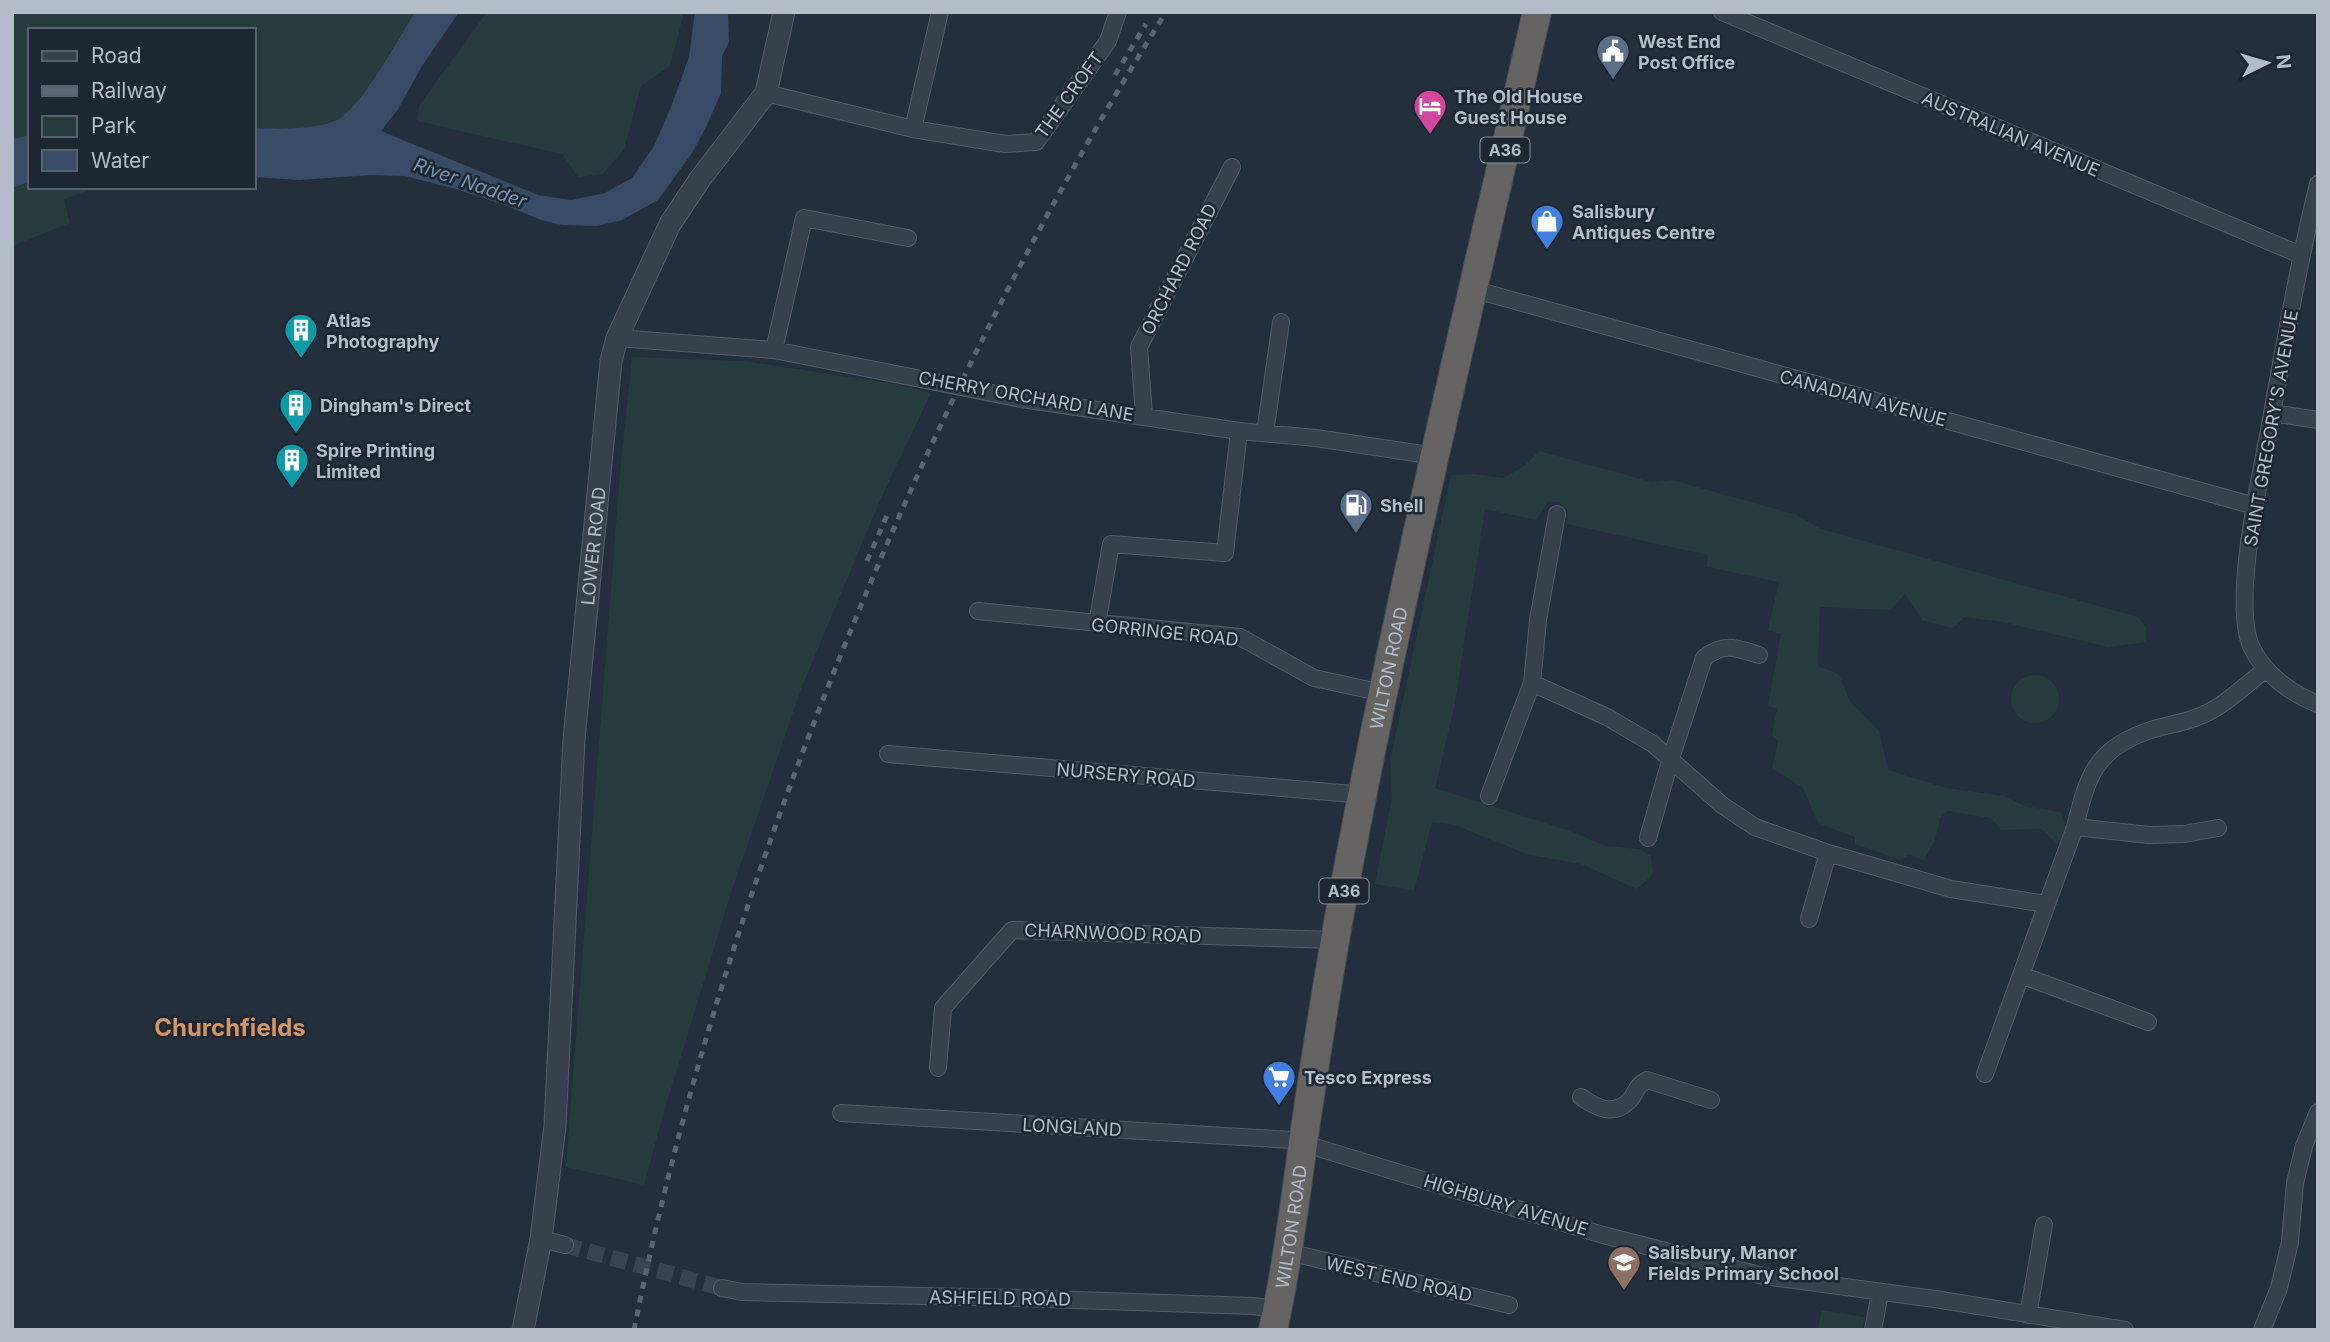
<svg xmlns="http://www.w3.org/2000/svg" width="2330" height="1342" viewBox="0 0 2330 1342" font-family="Inter,sans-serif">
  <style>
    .green { fill: #263c3f }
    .water { fill: #394c67 }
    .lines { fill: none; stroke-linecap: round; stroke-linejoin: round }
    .minor-tunnel { stroke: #3a4453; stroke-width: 16; stroke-dasharray: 16 8; stroke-linecap: butt }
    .minor-casing { stroke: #565f6c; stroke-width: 18 }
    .tertiary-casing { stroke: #565f6c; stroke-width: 23 }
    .trunk-casing { stroke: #434c59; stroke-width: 30 }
    .minor { stroke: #38414e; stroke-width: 16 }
    .tertiary { stroke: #38414e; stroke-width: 21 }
    .trunk { stroke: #656462; stroke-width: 28 }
    .rail { stroke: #5a6575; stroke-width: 5; stroke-dasharray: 7 7; stroke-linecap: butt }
    .labels { text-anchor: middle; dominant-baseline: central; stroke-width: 5; stroke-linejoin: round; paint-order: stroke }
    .shield { fill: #1d2633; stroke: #878f9c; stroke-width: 2 }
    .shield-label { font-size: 16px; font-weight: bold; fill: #b4bcc9 }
    .poi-label { font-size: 18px; font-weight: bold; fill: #b4bcc9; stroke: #1d2633; text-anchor: start }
    .street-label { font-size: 18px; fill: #b4bcc9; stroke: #1d2633 }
    .water-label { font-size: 19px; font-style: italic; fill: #7c92b1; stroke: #1d2633 }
    .district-label { font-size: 24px; font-weight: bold; fill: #d59563; stroke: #1d2633 }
  </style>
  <rect width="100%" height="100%" fill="#242f3e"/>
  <path class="green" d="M12,12H415C400,36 359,112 335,121C311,130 279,129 254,128V30H30V135L12,139Z
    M487,12H684L670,66L641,86L624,149L603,174L578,177L562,154L417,121L419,106Z
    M30,182V187H98L64,199L70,223L12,246V188Z
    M632,357L744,361L895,384L931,393L881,498L801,689L730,896L663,1115L644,1185L566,1167L620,474Z
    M1539,451L1652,482L1672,480L1797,515L1821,529L2138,617L2146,627V642L2108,647L2003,622L1964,617L1953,628L1922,620L1905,594L1890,610L1820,607L1818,666L1839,674L1849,700L1879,731L1888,770L1946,788L2004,796L2025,806L2061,812L2066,829L2057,845L2042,829L2001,830L1991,818L1948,811L1940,818L1935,840L1924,860L1909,855L1900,860L1855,844V837L1818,823L1803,788L1772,768L1778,741L1772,735L1777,709L1768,706L1781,634L1768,630L1779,582L1707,567L1708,555L1567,524L1568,512L1559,502H1547L1537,520L1485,509L1454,708L1435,788L1570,831L1605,846L1639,849L1651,856L1653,874L1637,889L1581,864L1529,855L1455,825L1432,822L1414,891L1375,884L1392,797L1390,761L1451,475L1473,474L1503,478L1523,467Z
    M2011 699a24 24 0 1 1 48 0a24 24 0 1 1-48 0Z
    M1822,1310L1864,1317L1862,1330H1818Z"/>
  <path class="water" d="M415,12H459L422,66L398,109L381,131L538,195L571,200L605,193L632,178L654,146L671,107L689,57L695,12H728L729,42L722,56L721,93L706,127L692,153L658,200L622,220L597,226L562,225L541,220L507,206L456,189L405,176L371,175L299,180L254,177V128C279,129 311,130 335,121C359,112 400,36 415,12Z
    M30,135V182L12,188V139Z"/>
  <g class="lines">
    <path class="minor-tunnel" d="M565,1245L722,1288"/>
    <defs>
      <path id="minor" d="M1722,12L2301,255
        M766,93L913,129L940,12
        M913,129L1005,144L1036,142L1108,41L1118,12
        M2318,184C2298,265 2284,348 2269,430C2260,479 2232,602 2251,646C2263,673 2291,694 2318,704
        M1472,289L2255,506
        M617,338L774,350L1022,399L1239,431L1316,438L1435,456
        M774,350L804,218L908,238
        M2272,413L2318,420
        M1144,416L1139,347L1232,167
        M1265,433L1281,322
        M1557,514L1538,620L1532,683L1607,717L1653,744L1722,805L1755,827L1828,853L1951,889L2046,904
        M978,611L1240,637L1314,678L1383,693
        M1097,624L1111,544L1225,553L1239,431
        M888,754L1364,795
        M1489,796L1532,683
        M2075,827L2149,835L2184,834L2218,828
        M1648,838L1671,758L1704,658C1725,642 1736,648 1759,655
        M1809,919L1828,853
        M2021,975L2148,1022
        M938,1068L943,1008L1012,930L1335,940
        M1985,1074L2075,827C2088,774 2096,747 2154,729C2167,725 2182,723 2195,718C2223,708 2243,687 2266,669
        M1581,1097C1595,1107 1613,1117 1629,1101C1637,1093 1634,1087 1647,1080L1711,1100
        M841,1113L1292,1140L1603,1235L1763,1276L1935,1299L2125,1330
        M541,1239L565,1245
        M1288,1252L1509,1305
        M722,1288L742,1292L1015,1298L1253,1306L1278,1309
        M2028,1315L2044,1225
        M1873,1330L1880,1293
        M2262,1330L2279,1288L2290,1242L2295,1183L2304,1146L2318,1112"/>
      <g id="tertiary">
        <path id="s1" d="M523,1330L541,1239L555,1126L574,739L611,361L617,338L670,224L700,179L766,93L784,12"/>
      </g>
      <g id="trunk">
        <path id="s2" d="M1273,1330C1287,1266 1295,1201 1304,1136C1316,1054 1329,972 1344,890C1399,595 1470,304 1537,12"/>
      </g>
    </defs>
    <use href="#minor" class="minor-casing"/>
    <use href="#tertiary" class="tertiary-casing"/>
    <use href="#trunk" class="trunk-casing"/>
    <use href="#minor" class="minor"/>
    <use href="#tertiary" class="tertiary"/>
    <use href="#trunk" class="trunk"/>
    <path class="rail" d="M1115,75L1146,24
      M867,561L888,513
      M634,1330C682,1088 759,853 853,625C940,412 1044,207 1166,12"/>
  </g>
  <defs>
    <symbol id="civic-pin" viewBox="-11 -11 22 30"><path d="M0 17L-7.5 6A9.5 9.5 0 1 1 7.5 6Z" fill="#5c6f8a" stroke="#1d2633"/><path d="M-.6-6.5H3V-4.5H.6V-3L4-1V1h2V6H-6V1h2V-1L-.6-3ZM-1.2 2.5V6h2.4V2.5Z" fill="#fff"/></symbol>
    <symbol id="hotel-pin" viewBox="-11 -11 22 30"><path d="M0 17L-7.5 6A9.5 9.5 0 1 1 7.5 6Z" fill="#d1479c" stroke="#1d2633"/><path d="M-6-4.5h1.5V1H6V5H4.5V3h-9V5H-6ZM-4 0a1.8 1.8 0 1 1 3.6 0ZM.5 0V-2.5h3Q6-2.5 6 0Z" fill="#fff"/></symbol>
    <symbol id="shop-pin" viewBox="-11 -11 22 30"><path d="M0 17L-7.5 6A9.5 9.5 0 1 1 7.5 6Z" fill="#3f7fe0" stroke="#1d2633"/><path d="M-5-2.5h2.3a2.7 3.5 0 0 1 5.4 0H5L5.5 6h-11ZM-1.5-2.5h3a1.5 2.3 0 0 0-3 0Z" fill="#fff"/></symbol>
    <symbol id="building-pin" viewBox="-11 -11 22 30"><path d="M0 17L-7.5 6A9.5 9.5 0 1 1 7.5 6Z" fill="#0f9aa8" stroke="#1d2633"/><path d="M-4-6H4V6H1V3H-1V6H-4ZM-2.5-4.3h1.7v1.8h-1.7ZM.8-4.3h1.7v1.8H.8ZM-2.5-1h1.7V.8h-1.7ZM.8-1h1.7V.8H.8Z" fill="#fff"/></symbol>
    <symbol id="fuel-pin" viewBox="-11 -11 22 30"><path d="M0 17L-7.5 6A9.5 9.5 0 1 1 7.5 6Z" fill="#5c6f8a" stroke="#1d2633"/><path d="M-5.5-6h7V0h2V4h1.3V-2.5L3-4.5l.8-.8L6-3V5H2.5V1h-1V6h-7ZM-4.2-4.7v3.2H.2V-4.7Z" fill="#fff"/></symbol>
    <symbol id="supermarket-pin" viewBox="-11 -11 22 30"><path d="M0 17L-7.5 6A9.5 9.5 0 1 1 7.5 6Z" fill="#3f7fe0" stroke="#1d2633"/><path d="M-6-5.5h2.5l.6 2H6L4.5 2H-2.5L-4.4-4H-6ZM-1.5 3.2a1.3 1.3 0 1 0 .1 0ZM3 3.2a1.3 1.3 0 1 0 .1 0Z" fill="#fff"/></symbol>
    <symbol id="school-pin" viewBox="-11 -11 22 30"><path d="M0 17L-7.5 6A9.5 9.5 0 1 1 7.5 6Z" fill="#8d6e63" stroke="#1d2633"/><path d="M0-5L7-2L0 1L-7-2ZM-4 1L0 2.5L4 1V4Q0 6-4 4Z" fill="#fff"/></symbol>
  </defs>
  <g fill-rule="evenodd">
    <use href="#civic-pin" x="1594" y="32" width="38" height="52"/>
    <use href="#hotel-pin" x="1411" y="87" width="38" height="52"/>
    <use href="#shop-pin" x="1528" y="202" width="38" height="52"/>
    <use href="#building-pin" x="282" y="311" width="38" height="52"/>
    <use href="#building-pin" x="277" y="386" width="38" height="52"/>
    <use href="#building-pin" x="273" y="441" width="38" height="52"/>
    <use href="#fuel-pin" x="1337" y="486" width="38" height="52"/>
    <use href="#supermarket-pin" x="1260" y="1058" width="38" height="52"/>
    <use href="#school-pin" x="1605" y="1243" width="38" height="52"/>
  </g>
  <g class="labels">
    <g class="shield">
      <rect x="1480.5" y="137.5" width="49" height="25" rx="5"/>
      <rect x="1319.5" y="878.5" width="49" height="25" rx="5"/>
    </g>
    <g class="shield-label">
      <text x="1505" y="150">A36</text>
      <text x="1344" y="891">A36</text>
    </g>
    <g class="poi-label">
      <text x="1638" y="41">West End<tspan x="1638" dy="21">Post Office</tspan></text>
      <text x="1454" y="96">The Old House<tspan x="1454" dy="21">Guest House</tspan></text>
      <text x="1572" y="211">Salisbury<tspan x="1572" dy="21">Antiques Centre</tspan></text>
      <text x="326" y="320">Atlas<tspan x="326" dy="21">Photography</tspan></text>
      <text x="320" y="405">Dingham's Direct</text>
      <text x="316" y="450">Spire Printing<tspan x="316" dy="21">Limited</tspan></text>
      <text x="1380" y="505">Shell</text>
      <text x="1304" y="1077">Tesco Express</text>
      <text x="1648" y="1252">Salisbury, Manor<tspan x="1648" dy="21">Fields Primary School</tspan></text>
    </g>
    <g class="street-label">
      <text transform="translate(1069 95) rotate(-54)">THE CROFT</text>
      <text transform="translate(2011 134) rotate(23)">AUSTRALIAN AVENUE</text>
      <text transform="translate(1179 269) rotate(-63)">ORCHARD ROAD</text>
      <text transform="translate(1026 396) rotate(10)">CHERRY ORCHARD LANE</text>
      <text transform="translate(1863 398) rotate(15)">CANADIAN AVENUE</text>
      <text transform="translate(2271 428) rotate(-80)">SAINT GREGORY'S AVENUE</text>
      <text stroke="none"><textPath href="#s1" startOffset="788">LOWER ROAD</textPath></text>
      <text transform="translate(1165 632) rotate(6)">GORRINGE ROAD</text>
      <text stroke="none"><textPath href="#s2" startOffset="672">WILTON ROAD</textPath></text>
      <text transform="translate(1126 775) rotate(5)">NURSERY ROAD</text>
      <text transform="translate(1113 933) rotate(2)">CHARNWOOD ROAD</text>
      <text transform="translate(1072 1127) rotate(3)">LONGLAND</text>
      <text transform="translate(1506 1205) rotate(17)">HIGHBURY AVENUE</text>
      <text stroke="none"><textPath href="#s2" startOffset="105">WILTON ROAD</textPath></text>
      <text transform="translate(1399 1279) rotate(13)">WEST END ROAD</text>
      <text transform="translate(1000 1298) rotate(1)">ASHFIELD ROAD</text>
    </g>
    <g class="water-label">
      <text transform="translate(470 183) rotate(19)">River Nadder</text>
    </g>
    <g class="district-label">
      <text x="230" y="1027">Churchfields</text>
    </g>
  </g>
  <rect width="2330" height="1342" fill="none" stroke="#b4bcc9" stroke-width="28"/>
  <rect x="28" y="28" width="228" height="161" fill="#1d2633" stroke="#59626f" stroke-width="2"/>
  <rect x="42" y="51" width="35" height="10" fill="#38414e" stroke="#59626f" stroke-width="2"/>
  <text x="91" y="63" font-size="21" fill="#b4bcc9">Road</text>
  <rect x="42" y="86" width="35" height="10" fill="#5a6575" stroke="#59626f" stroke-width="2"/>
  <text x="91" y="98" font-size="21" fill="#b4bcc9">Railway</text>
  <rect x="42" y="116" width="35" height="21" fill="#263c3f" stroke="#59626f" stroke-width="2"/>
  <text x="91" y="133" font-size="21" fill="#b4bcc9">Park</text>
  <rect x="42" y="150" width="35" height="21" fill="#394c67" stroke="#59626f" stroke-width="2"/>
  <text x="91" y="168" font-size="21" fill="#b4bcc9">Water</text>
  <g transform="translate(2267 63) rotate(85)" stroke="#1d2633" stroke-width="5" paint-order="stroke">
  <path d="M0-5L12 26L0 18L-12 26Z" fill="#b4bcc9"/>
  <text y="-10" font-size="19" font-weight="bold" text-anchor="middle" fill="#b4bcc9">N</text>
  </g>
</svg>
